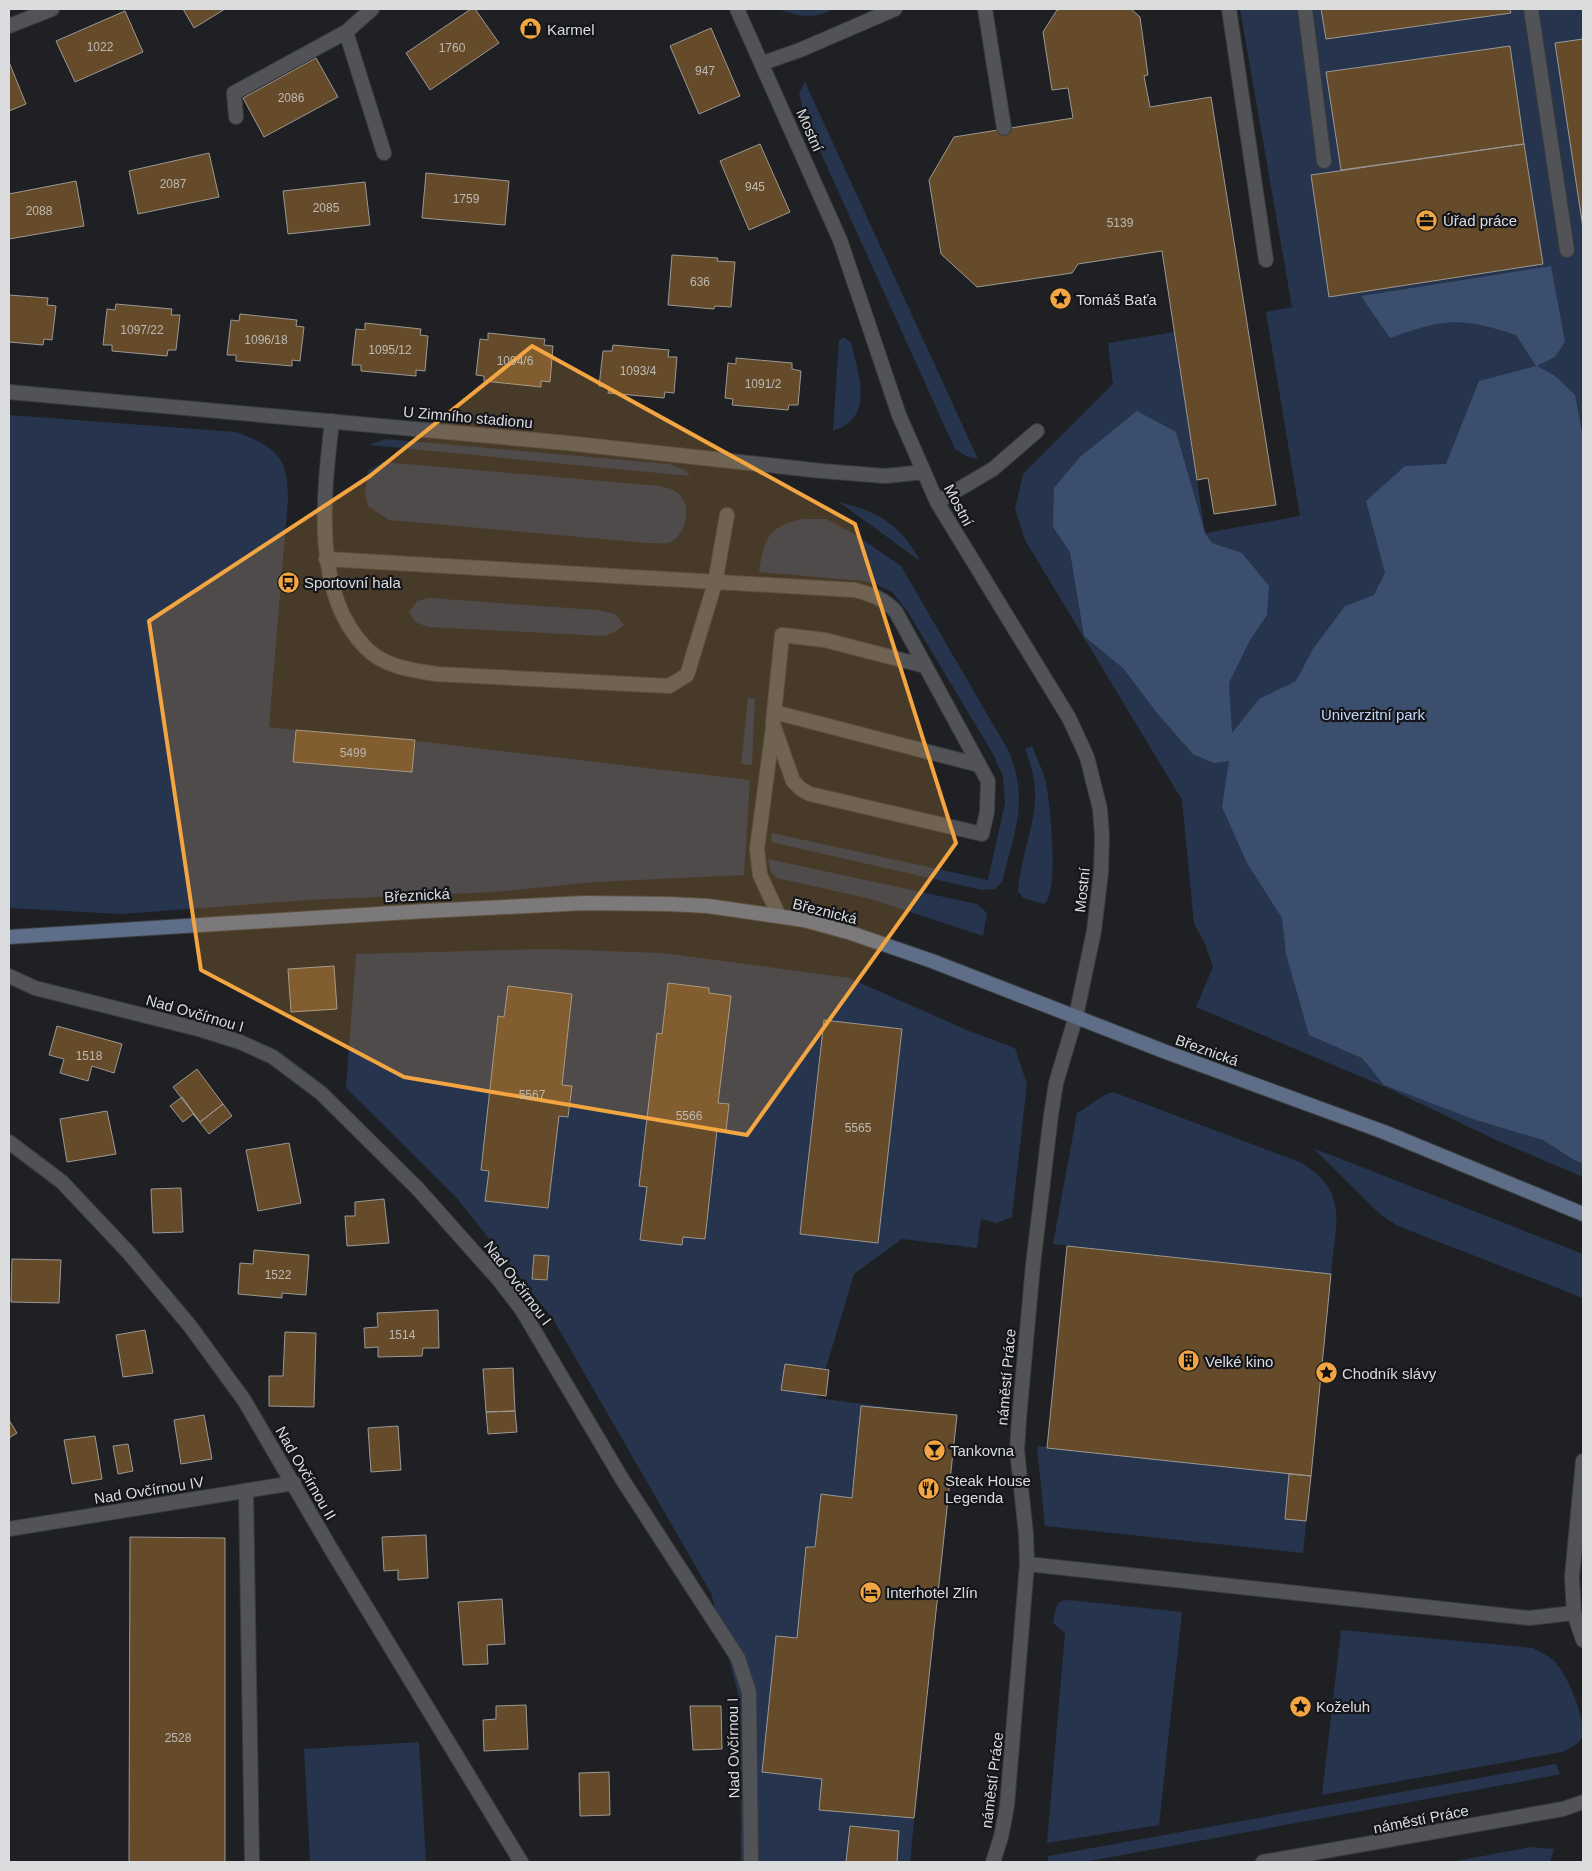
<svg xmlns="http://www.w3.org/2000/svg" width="1592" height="1871" viewBox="0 0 1592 1871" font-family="Helvetica,sans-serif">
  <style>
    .green { fill: #26354d }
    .forest { fill: #3b4e6e }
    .building { fill: #664b2b; stroke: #9b9894 }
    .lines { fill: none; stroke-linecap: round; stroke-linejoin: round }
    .service-casing { stroke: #3a3c3e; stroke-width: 16 }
    .minor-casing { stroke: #3a3c3e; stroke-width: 16 }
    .secondary-casing { stroke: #3a3c3e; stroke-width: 16 }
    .service { stroke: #515357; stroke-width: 14 }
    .minor { stroke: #515357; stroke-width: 14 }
    .secondary { stroke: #5e6e89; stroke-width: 14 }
    .marked { fill: #f2a541; fill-opacity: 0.2; stroke: #f2a541; stroke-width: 4; stroke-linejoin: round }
    .labels { text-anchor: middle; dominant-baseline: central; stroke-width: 4.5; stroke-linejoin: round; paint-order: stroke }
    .number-label { font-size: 12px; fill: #bdb8b1 }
    .poi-label { font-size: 15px; fill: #dadcde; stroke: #15161a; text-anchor: start }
    .street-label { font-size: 15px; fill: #dadcde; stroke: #15161a }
    .park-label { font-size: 15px; fill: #c1d6f9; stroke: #15161a }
  </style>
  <rect width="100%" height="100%" fill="#1e2023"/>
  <path class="green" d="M778,9H834C815,19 798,17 778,9Z
    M1240,9H1583V1177L1496,1140L1390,1089L1196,1007L1213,967L1204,941L1194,924L1182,800L1025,540L1015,509L1023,474L1113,384L1108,343L1174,332L1205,533L1300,516L1266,312L1292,307Z
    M805,82L978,459L966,456L955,449L805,118L799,93Z
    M843,337L851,342C858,374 876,417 833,431L839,341Z
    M9,415L236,432C275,447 288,455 288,499L269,727L295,730L293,762L412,772L416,741L750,780L744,875L595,882L495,892L308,900L121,914L9,908Z
    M386,439L669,464L686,471L690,476L369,445Z
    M383,462L659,486C668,488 678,490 683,499C691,513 684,538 668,543C662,544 654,543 648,543L389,520L368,506L365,494L368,471Z
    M839,502C878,512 901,524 920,561Z
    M803,519H826L856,535L901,566L1008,750C1030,801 1014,832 1002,882L995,889L982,890L771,842L772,833L988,880L1005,803L1003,776L993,754L908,612L892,592L876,584L862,581L759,572C764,539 768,526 803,519Z
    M429,598L597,610L615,614L624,625L613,633L604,636L428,627L415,622L409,612L417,601Z
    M748,698L755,699L752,765L741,764Z
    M1032,746C1036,757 1042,768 1045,779C1050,799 1060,894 1044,904L1023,898L1018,891C1023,835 1049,808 1025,749Z
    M768,859L977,904L987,913L983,936L871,899L777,878L771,872Z
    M546,949L663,953L849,978L969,1031L1015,1048L1027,1084L1012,1217L997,1223L981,1219L977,1248L902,1239L854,1274L817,1398L955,1416L910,1862H741L740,1701L711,1593L553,1319L456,1197L346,1088L356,954Z
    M1113,1092L1302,1163C1350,1193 1335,1224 1331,1274L1053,1244L1077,1113C1091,1106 1099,1096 1113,1092Z
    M1313,1148L1583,1254V1298L1398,1226L1381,1215Z
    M1037,1446L1311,1476L1303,1553L1045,1526Z
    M1069,1600L1182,1612L1159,1825L1047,1843L1065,1633L1053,1623L1056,1607L1061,1601Z
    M1341,1630L1533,1648C1541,1653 1550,1656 1556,1663C1567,1675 1589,1724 1581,1739C1577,1745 1569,1749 1562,1752L1322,1795Z
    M419,1742L426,1862H310L304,1749Z
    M1556,1764L1560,1774L1557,1775L1084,1862H1048V1856Z
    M1531,1847L1554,1849L1550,1862H1451Z"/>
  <path class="forest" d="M1551,266L1565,342L1555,357L1537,366L1554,375L1575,395L1583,437V1163L1574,1160L1543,1140L1473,1119L1384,1085L1362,1058L1309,1035L1286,954L1282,918L1247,863L1222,807L1229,761L1214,763L1193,754L1157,713L1123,668L1084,636L1070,552L1053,527L1054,488L1080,457L1137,411L1176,432L1205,533L1212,543L1242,553L1269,586L1267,615L1250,640L1229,683L1232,733L1259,699L1296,681L1313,649L1345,606L1374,595L1385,573L1366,501L1405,466L1446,464L1479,381L1536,366L1516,335C1462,317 1444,318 1390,338L1361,296Z"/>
  <path class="building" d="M183,9H225L194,28Z
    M471,9H475L499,43L430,90L406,53Z
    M1065,9H1131L1140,17L1148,75L1144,76L1150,107L1211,97L1276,505L1214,514L1208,478L1197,480L1162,251L1078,264L1072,273L977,287L941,254L929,180L954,137L1073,118L1068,88L1052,90L1043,32L1057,10Z
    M1321,9H1510L1511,13L1326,39Z
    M125,11L143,52L75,82L56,41Z
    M711,28L740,96L699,114L670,46Z
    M1583,39V228L1555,43Z
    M1510,46L1524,144L1341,170L1326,72Z
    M316,58L338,97L264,137L243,98Z
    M9,62L26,104L9,111Z
    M760,144L790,212L749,230L720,161Z
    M1524,144L1543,264L1329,297L1311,175Z
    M209,153L219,197L138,214L129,171Z
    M426,173L509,181L505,225L422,218Z
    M76,181L84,226L9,239V194Z
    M365,182L370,225L288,234L283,191Z
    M672,255L718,258L717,261L735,262L731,307L715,306L714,309L668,305Z
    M9,295L48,298L47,305L56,306L52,340L44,339L43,345L9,342Z
    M116,304L172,309L171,315H180L176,350H168L167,356L112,351V345H103L107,309L115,310Z
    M240,314L297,320L296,326L304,327L300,361L292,360V366L236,361V355H227L231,320L239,321Z
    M365,323L421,329L420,335L428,336L425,371L416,370V376L361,371V365H352L356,329L365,330Z
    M488,333L545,339L544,345L553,346L550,382L541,381V387L484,381V376L476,375L480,339L488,340Z
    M613,345L669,350L668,357H677L674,393L665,392L664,398L608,393L609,387L599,386L603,351H612Z
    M736,358L792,363V369L801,371L798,405H789L788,410L732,405L733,399L725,398L728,363L736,364Z
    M296,730L415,740L412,772L293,762Z
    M334,966L337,1009L291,1012L288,969Z
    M668,983L709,988V993L731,996L718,1103L729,1104L726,1131L717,1130L705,1239L683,1237L682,1245L640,1240L647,1187L639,1186L657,1033L662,1034Z
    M508,986L572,994L562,1085L572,1086L568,1117L559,1116L548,1208L485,1201L489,1171L481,1170L498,1016L504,1017Z
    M824,1020L902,1029L878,1243L800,1234Z
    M57,1026L122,1044L114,1073L92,1066L88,1081L60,1073L64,1059L49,1055Z
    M197,1069L223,1104L200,1122L173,1087Z
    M182,1097L200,1122L223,1104L232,1116L209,1134L193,1114L183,1122L170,1106Z
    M107,1111L116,1154L67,1162L60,1119Z
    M289,1143L301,1203L258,1211L246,1150Z
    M181,1188L183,1232L153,1233L151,1189Z
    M384,1199L389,1243L347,1246L345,1216H355V1202Z
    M1067,1246L1331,1274L1311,1476L1047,1448Z
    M254,1250L309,1255L306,1295L282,1293V1298L238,1294L240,1263L253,1264Z
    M534,1255L549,1256L547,1280L532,1279Z
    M12,1259L61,1260L59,1303L11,1302Z
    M438,1310L439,1348H423L422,1356L378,1357V1347L365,1348L364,1328L378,1327L377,1313Z
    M145,1330L153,1373L123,1377L116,1335Z
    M285,1332L316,1333L314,1407L269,1406V1376H283Z
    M785,1364L829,1370L826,1396L781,1390Z
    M513,1368L515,1411L486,1412L483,1369Z
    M861,1406L957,1415L914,1818L819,1810L822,1779L762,1772L776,1636L797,1638L806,1547H815L821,1494L852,1498Z
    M515,1411L517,1432L488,1434L486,1412Z
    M204,1415L212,1459L181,1464L174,1420Z
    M9,1420L17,1433L9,1438Z
    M398,1426L401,1470L371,1472L368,1428Z
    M95,1436L102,1479L72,1484L64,1440Z
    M128,1444L133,1471L118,1474L113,1446Z
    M1289,1474L1311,1476L1306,1521L1285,1519Z
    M426,1535L428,1578L398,1580V1570L384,1571L382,1537Z
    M130,1537L225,1538V1862H129Z
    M502,1599L505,1644L487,1645L488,1664L463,1665L458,1602Z
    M526,1705L528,1749L484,1751L483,1720L496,1719V1706Z
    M690,1706H721L722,1749L693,1750Z
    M609,1772L610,1815L580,1816L579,1773Z
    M850,1826L899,1831L897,1862H846Z"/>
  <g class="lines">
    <defs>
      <path id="service" d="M985,9L1004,128
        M1229,9L1266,260
        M1305,9L1324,161
        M1531,9L1567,250
        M332,421C324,492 311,593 366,648C384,667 412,670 436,674L669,686L687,675L715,583L727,515
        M937,502L993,469L1037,431
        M326,559L855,590C871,594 885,599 896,612L988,781L987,812L982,834L810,794L801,789L793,781L773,724L782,635L825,640L925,666
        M774,712L979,765
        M773,728L757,849L760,875L779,916
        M1027,1564L1529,1618L1574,1613"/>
      <path id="minor" d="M737,9L840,240L899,415L937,502L1069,718L1087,757L1100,809L1102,837L1101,872L1094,931L1076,1016L1056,1083L1051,1115L1033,1265L1019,1419L1017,1450L1026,1534L1027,1564L1007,1806L1001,1837L993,1862
        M9,26L52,9
        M346,32L384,153
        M763,63L800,50L895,9
        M236,117L234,93L346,32L372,9
        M9,392L567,443L822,471L885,476L924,472
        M9,976L35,988L202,1030L240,1042L273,1057L321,1093L418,1189L499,1280L522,1310L622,1479L738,1658L749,1692L751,1862
        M9,1142L62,1182L128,1252L190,1326L244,1400L331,1549L521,1862
        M1583,1461L1572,1577L1574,1613L1583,1640
        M246,1491L252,1862
        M9,1529L294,1483
        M1263,1862L1563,1809L1583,1802"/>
      <path id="secondary" d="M9,937L426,911L585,903L668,904L708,906L804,920L848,932L932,961L1166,1052L1384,1132L1583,1214"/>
    </defs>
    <use href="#service" class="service-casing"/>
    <use href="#minor" class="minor-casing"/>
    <use href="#secondary" class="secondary-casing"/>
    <use href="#service" class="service"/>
    <use href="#minor" class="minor"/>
    <use href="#secondary" class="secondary"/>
  </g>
  <path class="marked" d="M532,346L855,524L956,843L747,1135L404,1077L201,970L149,621L370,476Z"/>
  <defs>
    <symbol id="shop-disc" viewBox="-11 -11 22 22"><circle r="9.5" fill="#f2a541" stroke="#15161a"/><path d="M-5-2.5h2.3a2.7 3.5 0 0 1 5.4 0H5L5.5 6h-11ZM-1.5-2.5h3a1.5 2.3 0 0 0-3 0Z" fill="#111"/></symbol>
    <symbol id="office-disc" viewBox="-11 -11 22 22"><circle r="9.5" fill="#f2a541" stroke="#15161a"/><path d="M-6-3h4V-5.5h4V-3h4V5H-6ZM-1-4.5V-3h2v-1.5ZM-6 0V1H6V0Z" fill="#111"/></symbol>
    <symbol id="sight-disc" viewBox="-11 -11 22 22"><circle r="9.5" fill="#f2a541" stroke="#15161a"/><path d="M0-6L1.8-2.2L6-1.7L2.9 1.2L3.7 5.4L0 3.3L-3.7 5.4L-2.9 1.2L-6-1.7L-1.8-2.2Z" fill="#111"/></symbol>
    <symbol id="bus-disc" viewBox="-11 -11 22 22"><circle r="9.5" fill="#f2a541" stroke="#15161a"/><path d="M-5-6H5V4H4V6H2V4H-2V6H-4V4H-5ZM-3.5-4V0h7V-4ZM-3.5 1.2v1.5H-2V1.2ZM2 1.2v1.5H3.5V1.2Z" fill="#111"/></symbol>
    <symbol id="building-disc" viewBox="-11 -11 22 22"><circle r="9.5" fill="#f2a541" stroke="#15161a"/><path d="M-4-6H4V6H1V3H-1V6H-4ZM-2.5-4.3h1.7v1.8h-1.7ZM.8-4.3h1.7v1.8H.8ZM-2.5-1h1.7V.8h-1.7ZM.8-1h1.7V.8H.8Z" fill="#111"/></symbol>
    <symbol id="bar-disc" viewBox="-11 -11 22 22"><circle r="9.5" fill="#f2a541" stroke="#15161a"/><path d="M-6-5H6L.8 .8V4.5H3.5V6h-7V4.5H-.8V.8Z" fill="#111"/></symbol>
    <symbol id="restaurant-disc" viewBox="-11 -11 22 22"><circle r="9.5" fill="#f2a541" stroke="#15161a"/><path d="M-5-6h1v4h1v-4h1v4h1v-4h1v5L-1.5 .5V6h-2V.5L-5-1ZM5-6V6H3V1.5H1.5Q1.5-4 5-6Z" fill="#111"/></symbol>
    <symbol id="hotel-disc" viewBox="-11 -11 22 22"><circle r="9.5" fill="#f2a541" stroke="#15161a"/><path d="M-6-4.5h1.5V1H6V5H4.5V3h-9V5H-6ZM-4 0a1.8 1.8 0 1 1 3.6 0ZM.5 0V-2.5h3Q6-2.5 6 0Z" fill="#111"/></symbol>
  </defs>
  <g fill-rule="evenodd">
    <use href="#shop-disc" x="518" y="16" width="25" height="25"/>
    <use href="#office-disc" x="1414" y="208" width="25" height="25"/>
    <use href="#sight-disc" x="1048" y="286" width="25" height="25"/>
    <use href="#bus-disc" x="276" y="570" width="25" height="25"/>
    <use href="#building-disc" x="1176" y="1348" width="25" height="25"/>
    <use href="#sight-disc" x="1314" y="1360" width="25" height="25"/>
    <use href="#bar-disc" x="922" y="1438" width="25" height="25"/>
    <use href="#restaurant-disc" x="916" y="1476" width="25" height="25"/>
    <use href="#hotel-disc" x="858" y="1580" width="25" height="25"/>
    <use href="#sight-disc" x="1288" y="1694" width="25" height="25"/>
  </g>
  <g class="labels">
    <g class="number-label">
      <text x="100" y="47">1022</text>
      <text x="452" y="48">1760</text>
      <text x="705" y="71">947</text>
      <text x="291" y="98">2086</text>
      <text x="173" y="184">2087</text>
      <text x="755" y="187">945</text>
      <text x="466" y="199">1759</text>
      <text x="326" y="208">2085</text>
      <text x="39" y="211">2088</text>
      <text x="1120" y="223">5139</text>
      <text x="700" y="282">636</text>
      <text x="142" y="330">1097/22</text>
      <text x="266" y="340">1096/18</text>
      <text x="390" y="350">1095/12</text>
      <text x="515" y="361">1094/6</text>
      <text x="638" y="371">1093/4</text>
      <text x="763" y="384">1091/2</text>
      <text x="353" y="753">5499</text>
      <text x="89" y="1056">1518</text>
      <text x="532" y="1095">5567</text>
      <text x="689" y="1116">5566</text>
      <text x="858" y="1128">5565</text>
      <text x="278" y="1275">1522</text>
      <text x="402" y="1335">1514</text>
      <text x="178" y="1738">2528</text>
    </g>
    <g class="poi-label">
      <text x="547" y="29">Karmel</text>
      <text x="1443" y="220">Úřad práce</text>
      <text x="1076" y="299">Tomáš Baťa</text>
      <text x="304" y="582">Sportovní hala</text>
      <text x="1205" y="1361">Velké kino</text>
      <text x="1342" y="1373">Chodník slávy</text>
      <text x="950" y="1450">Tankovna</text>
      <text x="945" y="1480">Steak House<tspan x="945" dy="17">Legenda</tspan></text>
      <text x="886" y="1592">Interhotel Zlín</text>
      <text x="1316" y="1706">Koželuh</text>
    </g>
    <g class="street-label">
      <text transform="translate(810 130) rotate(66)">Mostní</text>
      <text transform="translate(468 417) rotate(5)">U Zimního stadionu</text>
      <text transform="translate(959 505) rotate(62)">Mostní</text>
      <text transform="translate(1082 890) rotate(-84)">Mostní</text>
      <text transform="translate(417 895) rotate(-3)">Březnická</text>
      <text transform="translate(825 911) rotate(14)">Březnická</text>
      <text transform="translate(195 1013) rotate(16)">Nad Ovčírnou I</text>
      <text transform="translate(1207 1050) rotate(20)">Březnická</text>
      <text transform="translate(518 1283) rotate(53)">Nad Ovčírnou I</text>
      <text transform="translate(1006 1377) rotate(-85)">náměstí Práce</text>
      <text transform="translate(306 1473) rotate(60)">Nad Ovčírnou II</text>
      <text transform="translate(149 1490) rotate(-9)">Nad Ovčírnou IV</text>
      <text transform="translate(733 1748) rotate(-91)">Nad Ovčírnou I</text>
      <text transform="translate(992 1780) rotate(-83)">náměstí Práce</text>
      <text transform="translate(1421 1819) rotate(-11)">náměstí Práce</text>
    </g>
    <g class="park-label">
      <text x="1373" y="714">Univerzitní park</text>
    </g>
  </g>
  <rect width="1592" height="1871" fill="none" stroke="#dadcde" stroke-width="20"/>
</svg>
